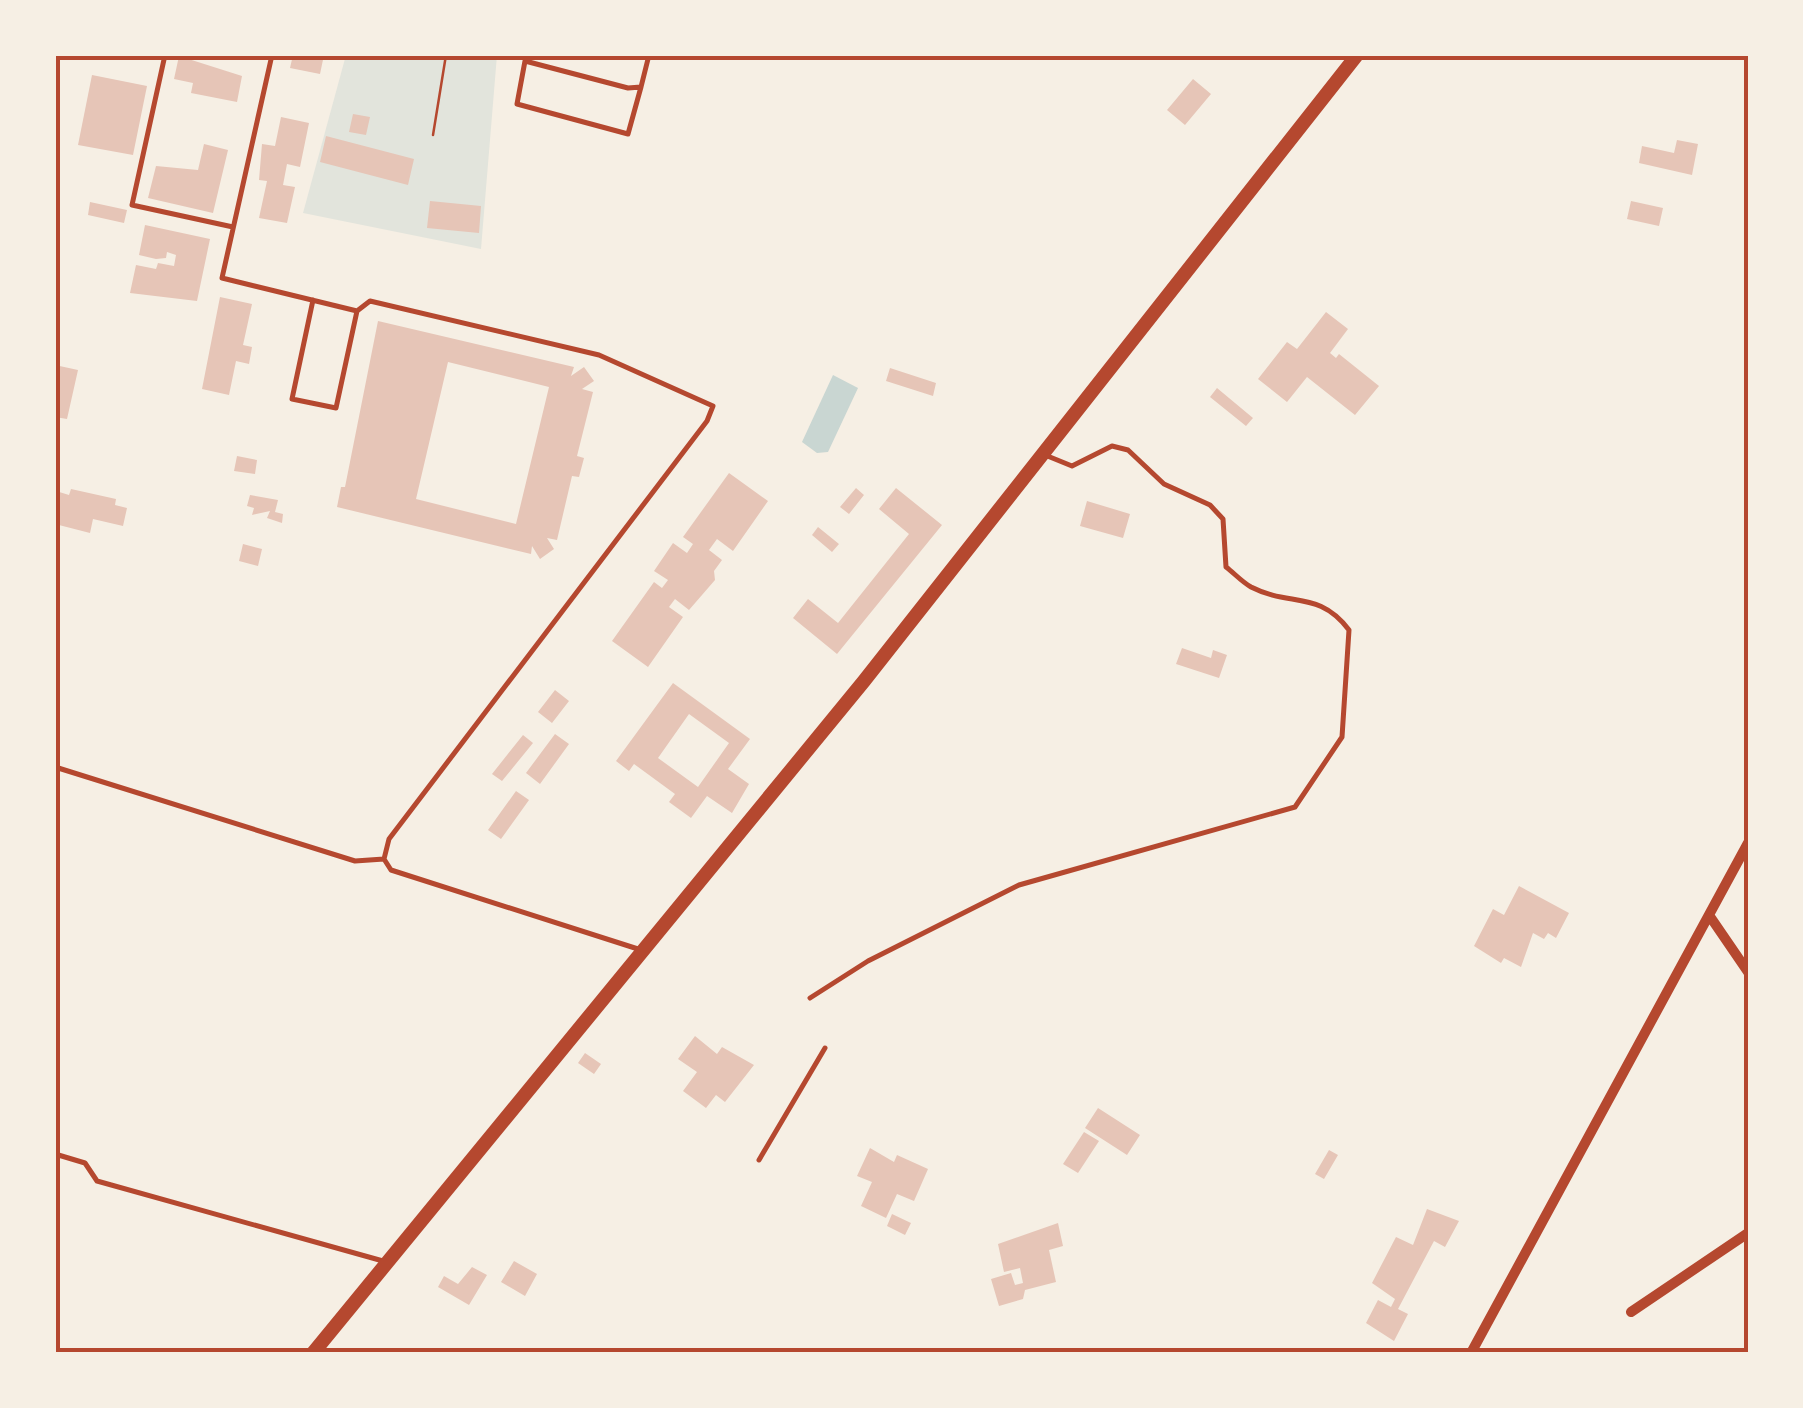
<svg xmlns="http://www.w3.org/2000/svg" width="1803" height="1408" viewBox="0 0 1803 1408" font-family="Manrope,sans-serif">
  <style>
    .green { fill: #e2e4dc }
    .water { fill: #c9d6d2 }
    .building { fill: #e6c5b7; fill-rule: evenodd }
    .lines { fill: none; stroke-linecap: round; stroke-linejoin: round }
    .path { stroke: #b5482f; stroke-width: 2.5 }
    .service { stroke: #b5482f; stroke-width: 5 }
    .minor { stroke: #b5482f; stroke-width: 10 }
    .secondary { stroke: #b5482f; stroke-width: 14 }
    .neatline { fill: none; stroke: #b5482f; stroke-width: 4 }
  </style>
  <rect width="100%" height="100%" fill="#f6efe4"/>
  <path class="green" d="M346,55H497L481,249L303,213Z"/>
  <path class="water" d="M833,375L858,388L828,452L817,453L802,442Z"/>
  <path class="building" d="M293,55H324L320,74L290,68Z
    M179,56L242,76L237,102L191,93L193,83L174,79Z
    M92,75L147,86L133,155L78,145Z
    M1193,79L1211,94L1185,125L1167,110Z
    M353,114L370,117L366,135L349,132Z
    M281,117L309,123L300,167L287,164L283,185L295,187L287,223L259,218L267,181L259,180L262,144L275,146Z
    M326,136L414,159L408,185L320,162Z
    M1677,140L1698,144L1692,175L1639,163L1642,146L1674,153Z
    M204,144L228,150L213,213L148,198L156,166L198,170Z
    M430,201L481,206L479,233L427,228Z
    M1631,201L1663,208L1659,226L1627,219Z
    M90,202L127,210L124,223L88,215Z
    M145,225L210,239L197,301L130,293L136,265L156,269L158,263L174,266L176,255L167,252L166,258L156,259L139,255Z
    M220,297L252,304L243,345L252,347L249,364L236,361L229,395L202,389Z
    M1326,312L1348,329L1330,353L1336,358L1339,354L1379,386L1355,415L1307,377L1287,402L1258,379L1287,342L1297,349Z
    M378,321L574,367L571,376L584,367L594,381L582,389L593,392L577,456L584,458L579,477L572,476L557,540L547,538L554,549L540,559L532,546L531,554L337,507L341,487H345ZM448,362L549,387L516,524L416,499Z
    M55,365L78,370L67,419L55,417Z
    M890,368L936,383L933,396L886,381Z
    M1217,388L1253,418L1246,426L1210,397Z
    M237,456L257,460L255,474L234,471Z
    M729,473L768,501L733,551L717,539L709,550L722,560L714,571L715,580L689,610L675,599L669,607L683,617L648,667L612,641L654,582L662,588L668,580L654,571L673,543L687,553L693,544L683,537Z
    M856,488L864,495L849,514L840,507Z
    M896,488L942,525L837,654L793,618L808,599L838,623L909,534L879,509Z
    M71,489L116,499L115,505L127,508L123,526L93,519L90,533L55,524L56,491L69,495Z
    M250,495L278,500L275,512L283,514L282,523L267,518L270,511L252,515L254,508L247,506Z
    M1087,501L1130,514L1123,538L1080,526Z
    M818,527L839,544L832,552L812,535Z
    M243,544L262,549L258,566L239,561Z
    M1182,648L1211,658L1213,650L1227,655L1219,678L1176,664Z
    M673,683L750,739L728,769L749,784L732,813L707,796L691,818L669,802L675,794L634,764L629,771L616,761ZM689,714L729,743L698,787L658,758Z
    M555,690L569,701L552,723L538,712Z
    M555,734L569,744L540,784L526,773Z
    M523,735L533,743L502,781L492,774Z
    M516,791L529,800L501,839L488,830Z
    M1519,886L1569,913L1556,938L1548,933L1544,939L1533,933L1521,967L1504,958L1501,963L1474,946L1493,909L1504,915Z
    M695,1036L717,1054L722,1047L754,1065L725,1102L716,1095L706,1108L683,1091L697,1072L678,1059Z
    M585,1053L601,1064L594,1074L578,1063Z
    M1098,1108L1140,1135L1127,1155L1085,1128Z
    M1084,1132L1099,1141L1078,1173L1063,1164Z
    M870,1148L894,1162L897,1155L928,1169L914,1201L897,1194L886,1218L861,1206L872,1182L857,1176Z
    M1329,1150L1338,1155L1324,1179L1315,1174Z
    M1427,1209L1459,1221L1445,1247L1434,1241L1398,1309L1408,1314L1394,1341L1366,1323L1378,1300L1391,1307L1395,1299L1372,1283L1396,1237L1413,1245Z
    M892,1214L911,1223L905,1235L887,1226Z
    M1058,1223L1063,1246L1049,1250L1056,1282L1025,1290L1023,1299L999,1306L991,1279L1011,1273L1015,1285L1023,1283L1020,1268L1004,1272L998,1244Z
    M514,1261L537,1274L525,1296L501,1282Z
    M472,1267L487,1275L469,1305L438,1287L444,1276L458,1284Z"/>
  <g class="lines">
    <path class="path" d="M433,135L446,55"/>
    <path class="service" d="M165,55L132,205L233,227
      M272,55L222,278L357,311
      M641,87L628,134L517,104L525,61L628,88L641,87L649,55
      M313,300L292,399L336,408L357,311L370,301L599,355L713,406L707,421L389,839L384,859L391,870L638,949
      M55,767L355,861L384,859
      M810,998L868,961L1019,885L1295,807L1342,737L1349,630C1319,590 1290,607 1251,587C1242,582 1234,573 1226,567L1223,519L1210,505L1164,484L1128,450L1112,446L1072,466L1045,455
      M55,1154L85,1163L97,1181L383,1261
      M759,1160L825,1048"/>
    <path class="minor" d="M1709,915L1748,972
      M1631,1312L1748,1233
      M1471,1353L1748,843"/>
    <path class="secondary" d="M313,1353L864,681L1357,55"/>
  </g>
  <rect width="1803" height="1408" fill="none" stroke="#f6efe4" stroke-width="115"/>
  <rect x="58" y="58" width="1688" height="1292" class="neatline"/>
</svg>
